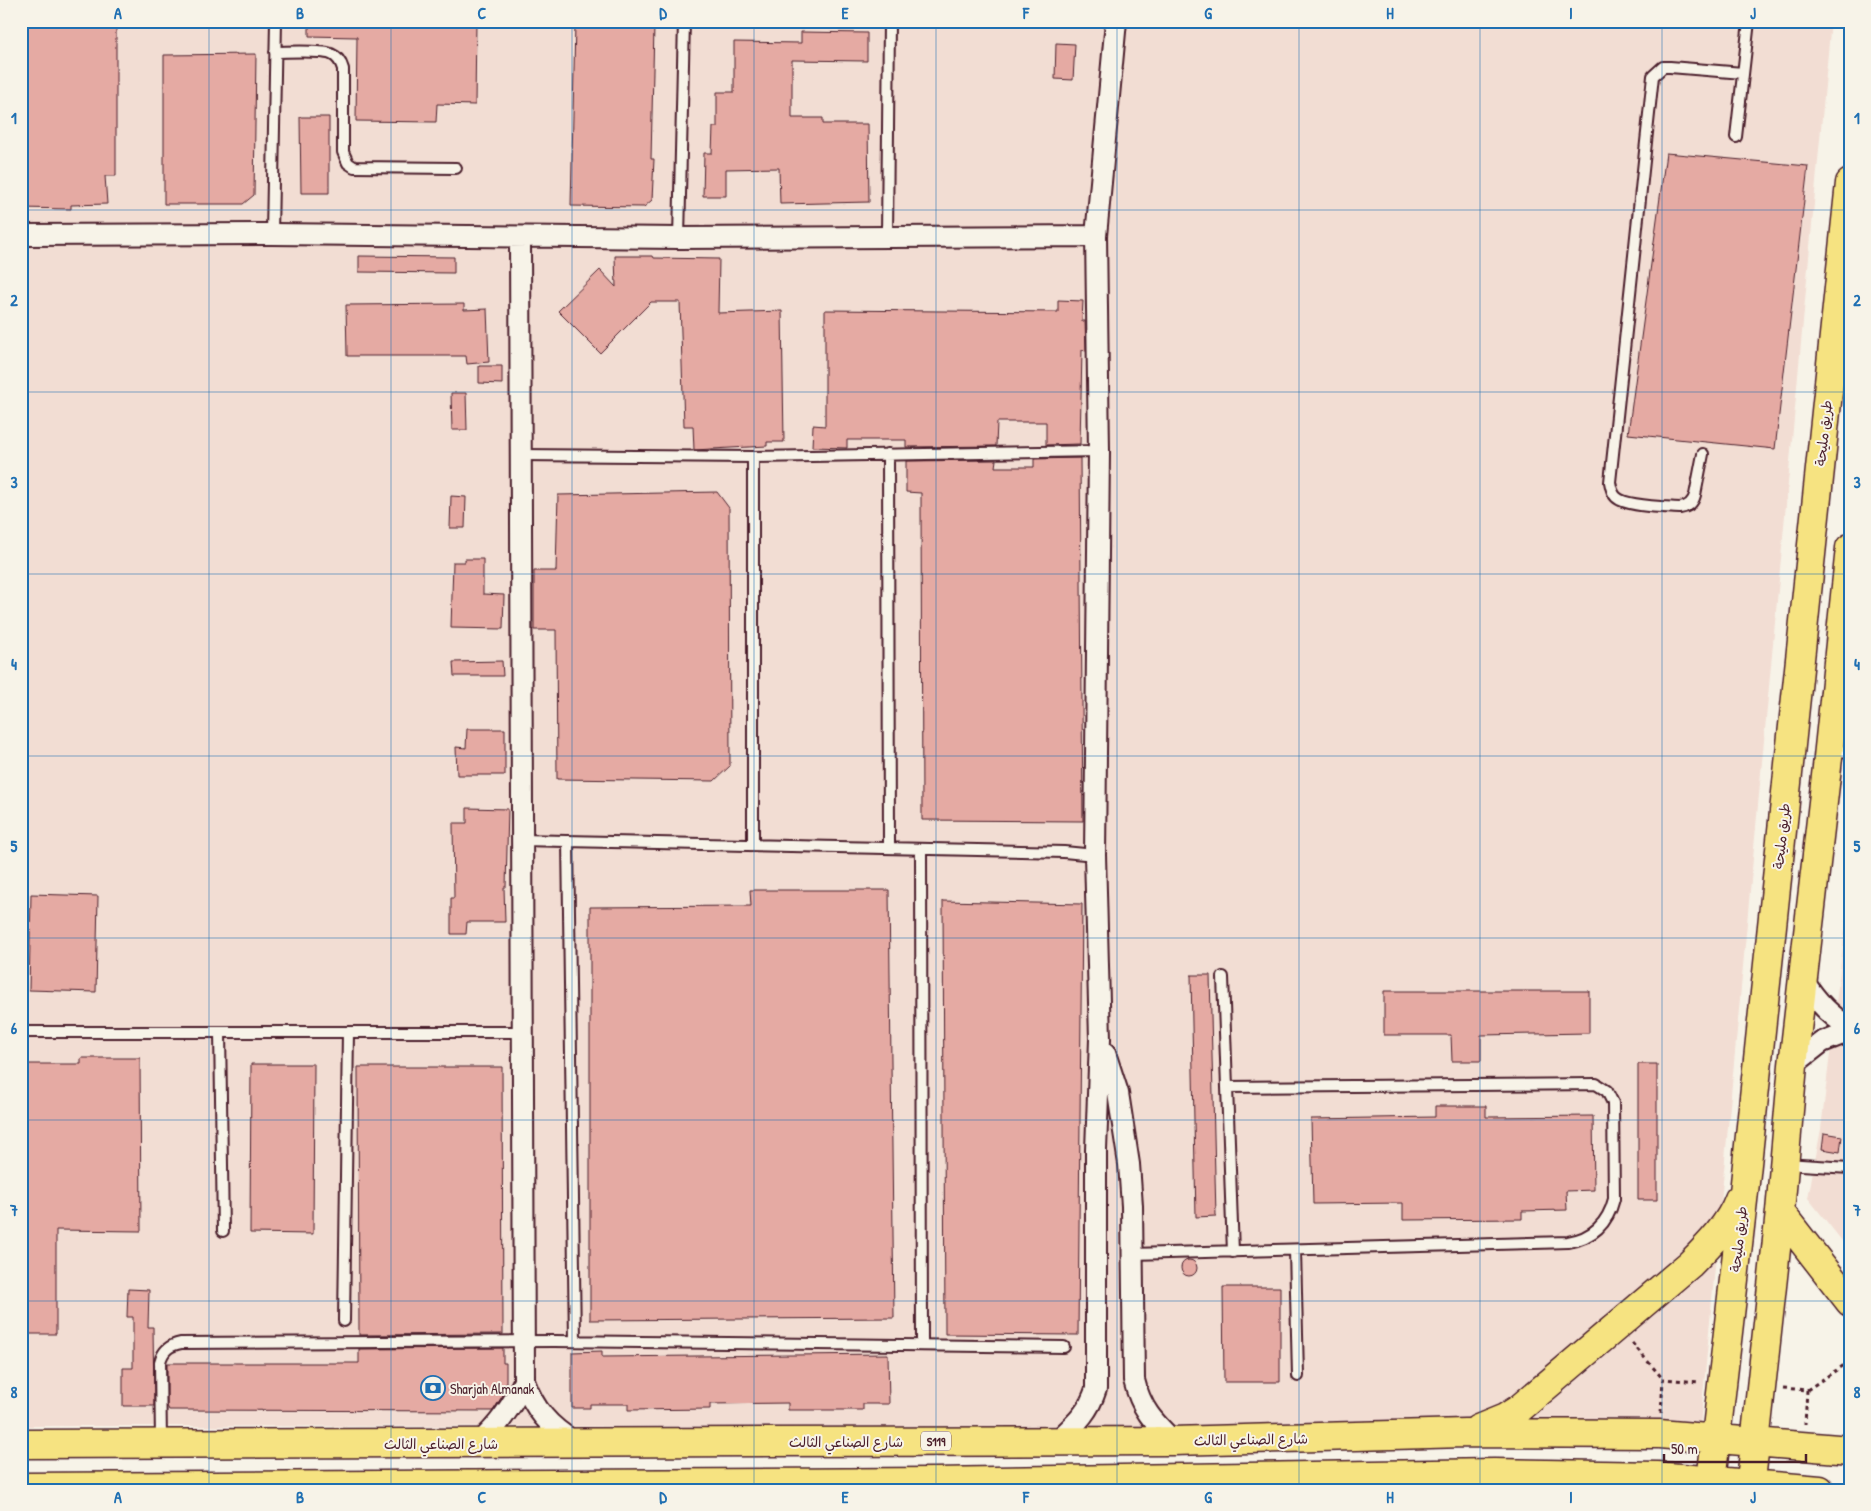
<svg xmlns="http://www.w3.org/2000/svg" width="1871" height="1511" viewBox="0 0 1871 1511" font-family="'Patrick Hand','Playpen Sans Arabic',sans-serif">
  <style>
    .built { fill: #f2ddd3 }
    .building { fill: #e5aaa3; stroke: #4a1f2b }
    .lines { fill: none; stroke-linecap: round; stroke-linejoin: round }
    .lane-casing { stroke: #4a1f2b; stroke-width: 14 }
    .street-casing { stroke: #4a1f2b; stroke-width: 24 }
    .primary-casing { stroke: #4a1f2b; stroke-width: 31 }
    .path { stroke: #4a1f2b; stroke-width: 3; stroke-dasharray: 4 4; stroke-linecap: butt }
    .lane { stroke: #f7f3e8; stroke-width: 10 }
    .street { stroke: #f7f3e8; stroke-width: 20 }
    .primary { stroke: #f6e381; stroke-width: 28 }
    .grid { fill: none; stroke: #1f6fb2; stroke-width: 1; stroke-opacity: 0.55 }
    .labels { text-anchor: middle; dominant-baseline: central; stroke-width: 4; stroke-linejoin: round; paint-order: stroke }
    .shield { fill: #f7f3e8; stroke: #7e5f64; stroke-width: 1 }
    .shield-label { font-size: 12px; font-weight: bold; fill: #4a1f2b }
    .street-label { font-size: 14px; fill: #4a1f2b; stroke: #f7f3e8 }
    .poi-label { font-size: 14px; fill: #4a1f2b; stroke: #f7f3e8; text-anchor: start }
    .neatline { fill: none; stroke: #1f6fb2; stroke-width: 2 }
    .grid-label { font-size: 16px; text-anchor: middle; font-weight: bold; fill: #1f6fb2 }
  </style>
  <rect width="100%" height="100%" fill="#f7f3e8"/>
  <filter id="ink" filterUnits="userSpaceOnUse"><feTurbulence type="fractalNoise" baseFrequency=".02" numOctaves="2"/><feDisplacementMap in="SourceGraphic" scale="10" xChannelSelector="R" yChannelSelector="G"/><feConvolveMatrix kernelMatrix="1 2 1 2 8 2 1 2 1" color-interpolation-filters="sRGB"/></filter>
  <g filter="url(#ink)">
    <path class="built" d="M21,21H1831L1700,1428L21,1426Z
      M1850,886V1251L1808,1198L1821,1129Z"/>
    <path class="building" d="M21,21H116V176H105L107,204L71,205V209L21,208Z
      M309,21H476L475,105L437,104L436,122L356,121L357,37L309,36Z
      M575,24L654,26L651,159H654L652,200L644,207L571,206Z
      M801,32L867,33V61L792,60V118H823V124H868L869,202L780,204L779,168L726,169V196H703L704,153H712L713,127H717V92H734V42L801,43Z
      M1056,43L1075,44L1073,80L1055,79Z
      M256,54L254,195L243,204H164V55Z
      M300,117H329V193H301Z
      M1666,153L1808,166L1775,449L1628,434Z
      M359,256L454,257V273L359,272Z
      M615,256H653L654,258L719,259L718,313L782,311L784,442H767V446L694,450L693,426H684L680,302H651L600,353L558,311L600,270L616,287Z
      M1058,300L1083,301L1082,321H1085L1086,351L1082,350L1080,444L1046,445V422H997L996,446L906,447V440H847V448L812,447L813,425L825,426V310L1058,312Z
      M464,304V310L487,309L489,362L467,364L466,356H347L346,305Z
      M479,366H502V384L479,383Z
      M451,393H466L467,430H452Z
      M1080,458L1083,821L922,820L921,493L906,492V461L996,460L995,467H1034V459Z
      M717,492L729,508L730,766L714,781L557,779L556,630H534V571H556L558,495Z
      M451,496L466,497L465,528H450Z
      M465,559H483V594L504,595L503,629L451,628L453,562H465Z
      M502,661L503,676H454L453,662Z
      M467,729H505V775H457L456,747L466,748Z
      M467,808L508,809L506,887H504L505,922H467L466,934H451V898H454L453,823H467Z
      M750,890H889L894,1318L590,1320V907L751,906Z
      M31,894L98,896L96,992L29,990Z
      M943,901L1082,904L1078,1335L945,1334Z
      M1191,975H1210L1216,1216L1196,1217Z
      M1384,991H1589V1033L1481,1035V1061H1452L1451,1035H1384Z
      M81,1058H140L141,1231L56,1230V1334H21V1064H81Z
      M251,1064H314L313,1234L250,1233Z
      M1638,1064H1657V1200H1638Z
      M358,1067H502L503,1334L359,1335Z
      M1435,1106H1486V1117L1593,1116L1594,1190L1566,1191L1567,1210L1522,1211V1219L1403,1220V1203L1313,1204L1311,1119L1435,1117Z
      M1824,1133L1842,1136L1840,1152L1822,1149Z
      M1181 1268a8 8 0 1 1 16 0a8 8 0 1 1-16 0Z
      M1223,1287H1280V1382H1224Z
      M128,1289L149,1290L148,1327H153L154,1406H123V1368H133V1317H127Z
      M503,1348V1363H506V1390L493,1411L169,1410L167,1406V1363H359V1349Z
      M602,1351V1357L888,1354L889,1404H863V1410H788V1403L710,1404V1409L628,1410V1404H590V1408H572V1352Z"/>
    <g class="lines">
      <defs>
        <path id="lane" d="M275,52C288,52 320,50 331,54C338,57 341,62 343,69V152L348,163L354,167L456,168
          M1736,137L1749,21
          M272,234L276,21
          M887,236L889,21
          M679,238L684,21
          M888,454L889,848
          M1703,454L1695,495C1693,503 1688,507 1680,508C1666,507 1626,507 1616,497C1612,493 1611,488 1610,482L1653,76L1663,67H1670L1743,73
          M520,455L753,457L1099,451
          M753,457V845
          M1830,750L1850,752
          M521,840L1064,852L1095,855
          M568,841L575,1341
          M921,849L922,1345
          M1223,977L1233,1252
          M21,1032H522
          M220,1032L223,1231
          M1785,1164L1850,1168
          M1295,1250L1298,1376
          M1132,1254L1568,1242C1593,1238 1608,1223 1614,1199L1613,1103L1607,1091L1596,1084L1227,1087
          M344,1321L348,1032
          M161,1442L160,1362C163,1350 170,1345 181,1343L555,1341L1064,1347"/>
        <path id="street" d="M21,235L272,234L679,238L1096,236
          M520,237L524,1381C534,1409 549,1427 575,1442
          M1803,980C1815,999 1829,1016 1850,1027
          M1105,1053L1118,1093L1129,1164L1132,1206L1134,1380C1141,1409 1153,1421 1173,1441
          M1793,1065L1822,1042L1850,1031
          M1057,1441C1075,1424 1088,1414 1096,1389V1150L1100,1039L1095,855L1099,451L1096,236L1116,21
          M479,1443C499,1425 513,1405 524,1381"/>
        <path id="primary" d="M1780,1212L1850,1302
          M1478,1429L1505,1418L1519,1409L1690,1264C1709,1245 1730,1224 1739,1199
          M21,1444L1173,1441L1465,1433L1659,1434L1850,1450
          M21,1487L936,1482L1494,1473L1657,1476L1820,1490
          M1710,1490L1745,1183L1850,183
          M1750,1490L1780,1212L1793,1065L1827,767L1850,548"/>
      </defs>
      <use href="#lane" class="lane-casing"/>
      <use href="#street" class="street-casing"/>
      <use href="#primary" class="primary-casing"/>
      <path class="path" d="M1632,1343L1663,1379
        M1783,1388L1807,1390L1805,1424
        M1807,1390L1850,1361
        M1661,1413L1663,1379L1699,1382"/>
      <use href="#lane" class="lane"/>
      <use href="#street" class="street"/>
      <use href="#primary" class="primary"/>
    </g>
  </g>
  <path class="grid" d="M209,21V1490M391,21V1490M572,21V1490M754,21V1490M936,21V1490M1117,21V1490M1299,21V1490M1480,21V1490M1662,21V1490M21,210H1850M21,392H1850M21,574H1850M21,756H1850M21,938H1850M21,1120H1850M21,1301H1850"/>
  <defs>
    <symbol id="bank-ring" viewBox="-11 -11 22 22"><circle r="9.5" fill="#f7f3e8" stroke="#1f6fb2" stroke-width="1.5"/><path d="M-6-4H6V4H-6ZM0-2.3a2.3 2.3 0 1 0 0 4.6a2.3 2.3 0 1 0 0-4.6Z" fill="#1f6fb2"/></symbol>
  </defs>
  <g fill-rule="evenodd">
    <use href="#bank-ring" x="419" y="1374" width="28" height="28"/>
  </g>
  <g class="labels">
    <rect class="shield" x="921" y="1431.5" width="30" height="19" rx="4"/>
    <g class="shield-label">
      <text x="936" y="1441">S119</text>
    </g>
    <g class="street-label">
      <text transform="translate(1823 433) rotate(-84)">طريق مليحة</text>
      <text transform="translate(1781 836) rotate(-84)">طريق مليحة</text>
      <text transform="translate(1738 1239) rotate(-84)">طريق مليحة</text>
      <text transform="translate(1251 1439) rotate(-1)">شارع الصناعي الثالث</text>
      <text x="846" y="1441">شارع الصناعي الثالث</text>
      <text x="441" y="1443">شارع الصناعي الثالث</text>
    </g>
    <g class="poi-label">
      <text x="450" y="1388">Sharjah Almanak</text>
    </g>
  </g>
  <rect width="1871" height="1511" fill="none" stroke="#f7f3e8" stroke-width="55"/>
  <path d="M1664 1454v8h142v-8" fill="none" stroke="#4a1f2b" stroke-width="2.5"/>
  <text x="1671" y="1454" font-size="15" fill="#4a1f2b" stroke="#f7f3e8" stroke-width="4" paint-order="stroke">50 m</text>
  <rect x="28" y="28" width="1816" height="1456" class="neatline"/>
  <g class="grid-label">
    <text x="118" y="19">A</text>
    <text x="300" y="19">B</text>
    <text x="482" y="19">C</text>
    <text x="663" y="19">D</text>
    <text x="845" y="19">E</text>
    <text x="1026" y="19">F</text>
    <text x="1208" y="19">G</text>
    <text x="1390" y="19">H</text>
    <text x="1571" y="19">I</text>
    <text x="1753" y="19">J</text>
    <text x="14" y="124">1</text>
    <text x="1857" y="124">1</text>
    <text x="14" y="306">2</text>
    <text x="1857" y="306">2</text>
    <text x="14" y="488">3</text>
    <text x="1857" y="488">3</text>
    <text x="14" y="670">4</text>
    <text x="1857" y="670">4</text>
    <text x="14" y="852">5</text>
    <text x="1857" y="852">5</text>
    <text x="14" y="1034">6</text>
    <text x="1857" y="1034">6</text>
    <text x="14" y="1216">7</text>
    <text x="1857" y="1216">7</text>
    <text x="14" y="1398">8</text>
    <text x="1857" y="1398">8</text>
    <text x="118" y="1503">A</text>
    <text x="300" y="1503">B</text>
    <text x="482" y="1503">C</text>
    <text x="663" y="1503">D</text>
    <text x="845" y="1503">E</text>
    <text x="1026" y="1503">F</text>
    <text x="1208" y="1503">G</text>
    <text x="1390" y="1503">H</text>
    <text x="1571" y="1503">I</text>
    <text x="1753" y="1503">J</text>
  </g>
</svg>
